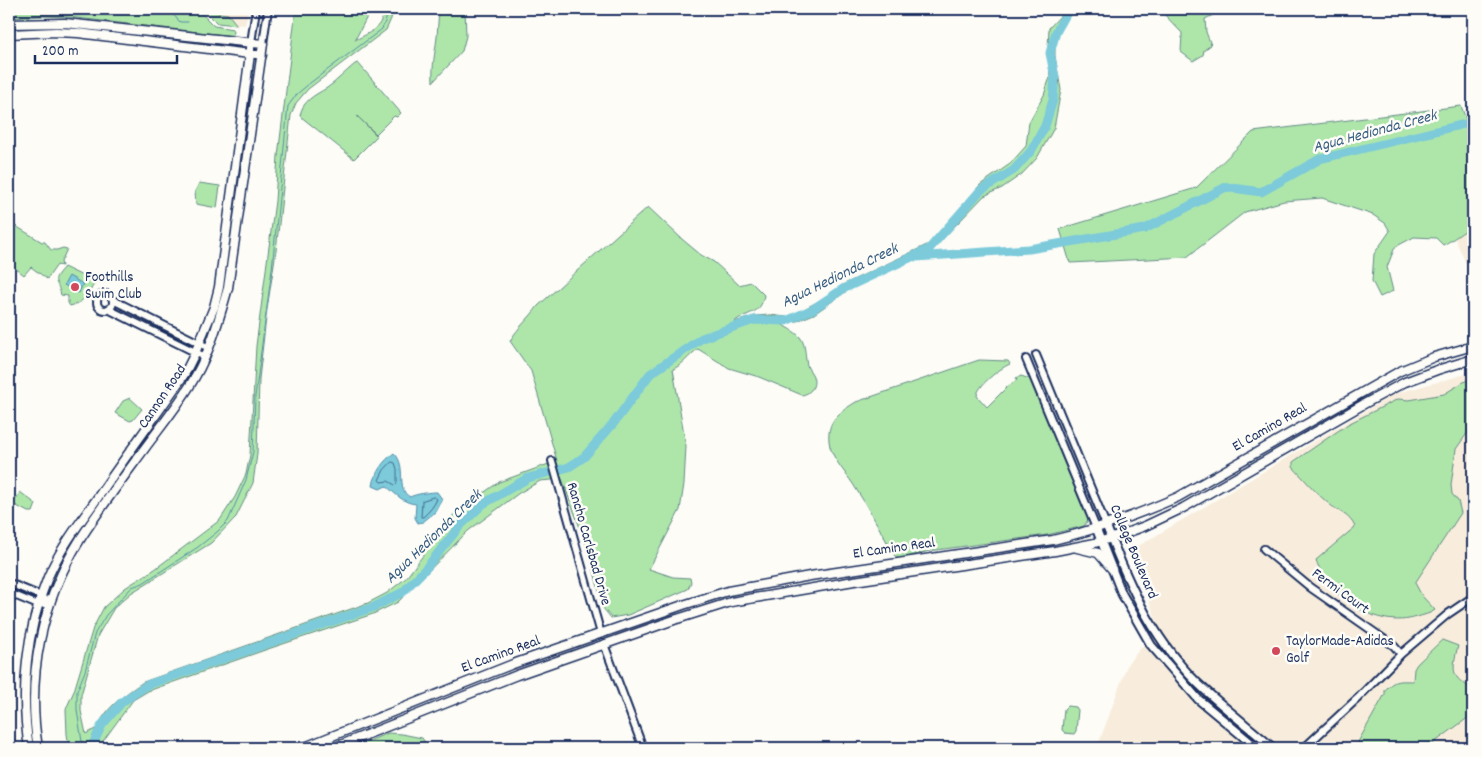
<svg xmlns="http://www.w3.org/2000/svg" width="1482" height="757" viewBox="0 0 1482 757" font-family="Dekko,sans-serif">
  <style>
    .built { fill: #f8eddc }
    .green { fill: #aee6aa; stroke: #648a84 }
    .water { fill: #7ccada; stroke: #558ca8 }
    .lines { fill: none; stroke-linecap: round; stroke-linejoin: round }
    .shore { stroke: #426d90; stroke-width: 1 }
    .stream { stroke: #558ca8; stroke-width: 1 }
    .river { stroke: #7ccada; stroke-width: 9 }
    .tertiary-casing { stroke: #1b2f5e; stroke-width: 10 }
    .secondary-casing { stroke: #1b2f5e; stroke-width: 11 }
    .primary-casing { stroke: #1b2f5e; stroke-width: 11 }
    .tertiary { stroke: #fdfcf7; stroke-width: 6 }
    .secondary { stroke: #fdfcf7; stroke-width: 7 }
    .primary { stroke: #fdfcf7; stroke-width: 8 }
    .poi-dot { fill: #d1495b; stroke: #fdfcf7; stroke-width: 2 }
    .labels { text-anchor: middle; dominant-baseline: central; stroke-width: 5; stroke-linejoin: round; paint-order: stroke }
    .poi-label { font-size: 15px; fill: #1b2f5e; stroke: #fdfcf7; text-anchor: start }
    .street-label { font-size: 15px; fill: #1b2f5e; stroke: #fdfcf7 }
    .water-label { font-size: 16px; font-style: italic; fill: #385e83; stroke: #fdfcf7 }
  </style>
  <rect width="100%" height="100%" fill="#fdfcf7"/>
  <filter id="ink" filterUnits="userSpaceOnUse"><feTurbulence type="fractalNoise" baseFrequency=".02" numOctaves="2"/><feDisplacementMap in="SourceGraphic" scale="10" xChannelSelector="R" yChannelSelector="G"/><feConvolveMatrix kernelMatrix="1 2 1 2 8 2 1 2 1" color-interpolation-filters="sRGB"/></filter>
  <g filter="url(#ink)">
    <path class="built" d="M205,9H249L245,25L220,23Z
      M1473,227V279L1455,239L1459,233Z
      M1473,372V748H1097L1128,663L1159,627L1130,551L1394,394Z"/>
    <path class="green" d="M9,9H197L214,26L233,29L234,32L232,36L68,17L42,16L9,18Z
      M203,9H214L219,13L228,14L237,25L217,23Z
      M296,9H371L355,40C374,31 380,28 386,9H393L391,19L386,30L308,89L296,103L291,115L276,251L267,309L259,379L257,454L253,483L236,517L211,543L131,593L114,608L98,635L81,695V711L86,734L97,728C106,707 124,695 143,682L368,603L387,593L406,578L455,513L499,482L557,461L531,371L510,341C518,327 529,319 538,306L648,207L683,240L701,255L714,262L739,285L751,282L764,295C761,316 747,311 734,322L755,316L770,315L786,317L793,315L826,297L842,285L931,243L980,185L1010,164L1026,146L1029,122L1044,95L1050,77L1048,47L1049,28L1062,14L1065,9H1073L1055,41V56L1061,90L1054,128L1037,158L1022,174L1002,188L984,196L930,252L893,269L872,277L850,289L814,314L797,321L780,323C786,328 795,331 800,337C807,346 804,358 808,368C809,370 811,372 812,374C817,384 812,393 802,395L759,377L729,368L698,349C689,355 683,365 673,369L686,446L684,484L680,510L649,569L673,577L690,578L691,582L688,589L628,615L611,618L603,608L590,555L562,479L540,481L519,493L468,531L398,602L373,614L265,650L148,691L133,700L98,748H69L67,734L66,709L74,691L93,628L104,607L125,588L155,569L220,520L235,497L246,474L250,455L256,346L275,201L278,156Z
      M439,9H465L466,36L462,51L433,82C432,65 435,54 437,37C438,28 438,18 439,9Z
      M1164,9H1225L1205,19L1206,32L1211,45L1204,50L1203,55L1193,61L1181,52L1182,33L1161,11Z
      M358,63L401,113L397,117L394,116L376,134L357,116L377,136L354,159L300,116C302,101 315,95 327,88C337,81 345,72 355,64Z
      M1461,106L1473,138V227C1461,232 1455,239 1443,245L1436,238L1414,237L1395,247L1387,267L1393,291L1380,297L1372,281L1374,254L1390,231L1385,223L1373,215L1322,198L1284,201L1245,212L1187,257L1070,263L1060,229L1196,188L1253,132Z
      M199,183L220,186L217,208L196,204L195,192Z
      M14,225L42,242H45L51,250H57L63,248L67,249L61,262L62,266L57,265L47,279L31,267L24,275L9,263V233Z
      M64,267L95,282C89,294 83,303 70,306L68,303V296L61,295C57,278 50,283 64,267Z
      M979,360L1008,361L1010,364C1000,368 977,386 977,396L987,407L1007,387L1017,380L1016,378L1021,376L1030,379L1088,520L1084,526L1047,535L929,551L899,559L894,555C881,531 868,507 853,484C845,472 830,456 829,441C827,420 840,412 856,402Z
      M1467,380H1473V425L1456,449L1451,485L1452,494L1458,501L1461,513L1415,583L1422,596L1435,610C1430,614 1423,615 1417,617C1377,630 1329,598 1316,560L1355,527C1350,515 1339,512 1329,504C1316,493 1304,479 1293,467V462L1348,424L1398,399L1409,400L1444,394Z
      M130,398L142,409L133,420L130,421L115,413L123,401Z
      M20,492L36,504L33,512H28L13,504Z
      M1442,640L1458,646C1452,668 1450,679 1473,688V714L1427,748H1360L1358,742L1385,694V690C1395,679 1399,681 1413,681L1414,669L1417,664Z
      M9,649H15L11,721L16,748H9Z
      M1067,706L1076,707L1078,710L1076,731L1074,734L1065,733L1062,730L1064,709Z
      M388,733L402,734L422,738L429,748H352Z"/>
    <path class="water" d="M69,276L83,284L79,293L64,285Z
      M394,453C408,466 395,489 410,497C415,494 430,492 437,492L442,499L435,512L423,522L418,523L415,518L416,504C403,503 396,494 386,486L380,489L373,486C375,472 383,461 394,453Z"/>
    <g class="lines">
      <path class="shore" d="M392,462L395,463L397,469V483L395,485L388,481L381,482L379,480L384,470Z
        M434,497L437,499C434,506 429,512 423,517H421L422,501Z"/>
      <path class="stream" d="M168,9L180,22H188
        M83,748L77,710V691L85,671L95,633L106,615L132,587L143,583L198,547L217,532L228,521L246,480L253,452L255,397L272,269L288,106L297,94L310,83L382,29L390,9"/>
      <path class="river" d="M916,257L1029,249L1145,229L1226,187L1261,192L1320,159L1473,122
        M91,748L102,725L122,702L147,685L374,607L403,592L426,568L460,526L483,504L528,478L569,467L584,457L613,424L650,374L702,338L754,320L786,321L813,309L843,289L929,249L980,191L1014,170L1031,151L1045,126L1053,100L1055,77L1050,53L1056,32L1069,9"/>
      <defs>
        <path id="tertiary" d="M251,43L256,9
          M263,44L268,9
          M97 302a8 8 0 1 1 16 0a8 8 0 1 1-16 0Z
          M113,300L209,348
          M108,309L205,357
          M1036,355L1106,525
          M1026,359L1096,528
          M552,461L601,634
          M1264,549L1311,588L1394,646L1401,654
          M9,583L41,596L50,603
          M9,593L38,605L50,603
          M604,644L643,748
          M1304,748L1358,698L1401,654L1448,614L1473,597"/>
        <path id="secondary" d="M251,43L250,54L262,55
          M1106,525C1129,586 1156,647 1206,691C1228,711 1251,729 1273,748
          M1096,528L1122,594L1151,645L1198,699L1257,748"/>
        <path id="primary" d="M9,24L65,23L263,44L228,288C219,319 211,349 195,377C181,402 162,425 145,448C123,478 101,507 81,538C42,600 26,676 38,748
          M9,34L56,32L78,33L250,54L219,287L214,307L195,353L185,373C156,416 125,457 96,500C78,525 60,549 48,577C26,631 20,691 29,748
          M1077,548L1098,553L1112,569
          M302,748L513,664L683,605L728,591L810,576L1053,540C1096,530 1137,515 1178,497L1400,371L1434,357L1473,346
          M333,748L517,675L674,620L731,602L854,581L1055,551L1095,543L1118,536L1145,526L1183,508L1364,404L1405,382L1437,370L1473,359"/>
      </defs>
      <use href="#tertiary" class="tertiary-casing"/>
      <use href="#secondary" class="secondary-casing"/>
      <use href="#primary" class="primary-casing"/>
      <use href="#tertiary" class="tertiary"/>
      <use href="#secondary" class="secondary"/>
      <use href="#primary" class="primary"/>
    </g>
  </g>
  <g class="poi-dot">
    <circle cx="75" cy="287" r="5"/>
    <circle cx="1276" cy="651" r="5"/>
  </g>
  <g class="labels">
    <g class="poi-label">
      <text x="85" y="278">Foothills<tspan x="85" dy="17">Swim Club</tspan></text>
      <text x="1286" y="642">TaylorMade-Adidas<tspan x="1286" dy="17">Golf</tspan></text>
    </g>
    <g class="street-label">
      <text transform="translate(163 397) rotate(-56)">Cannon Road</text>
      <text transform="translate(1270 428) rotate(-30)">El Camino Real</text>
      <text transform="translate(588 544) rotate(74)">Rancho Carlsbad Drive</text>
      <text transform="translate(894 549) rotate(-8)">El Camino Real</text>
      <text transform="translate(1133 552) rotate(67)">College Boulevard</text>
      <text transform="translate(1340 592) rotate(36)">Fermi Court</text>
      <text transform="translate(501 655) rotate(-20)">El Camino Real</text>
    </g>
    <g class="water-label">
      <text transform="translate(1375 132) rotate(-15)">Agua Hedionda Creek</text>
      <text transform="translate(840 276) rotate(-26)">Agua Hedionda Creek</text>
      <text transform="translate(434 537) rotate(-44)">Agua Hedionda Creek</text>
    </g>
  </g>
  <rect width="1482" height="757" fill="none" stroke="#fdfcf7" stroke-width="30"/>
  <rect x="15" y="15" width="1452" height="727" fill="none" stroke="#1b2f5e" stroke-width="2" filter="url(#ink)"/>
  <path d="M35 55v8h142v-8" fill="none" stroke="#1b2f5e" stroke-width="2.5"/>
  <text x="42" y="55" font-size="15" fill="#1b2f5e" stroke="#fdfcf7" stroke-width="4" paint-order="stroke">200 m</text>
</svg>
